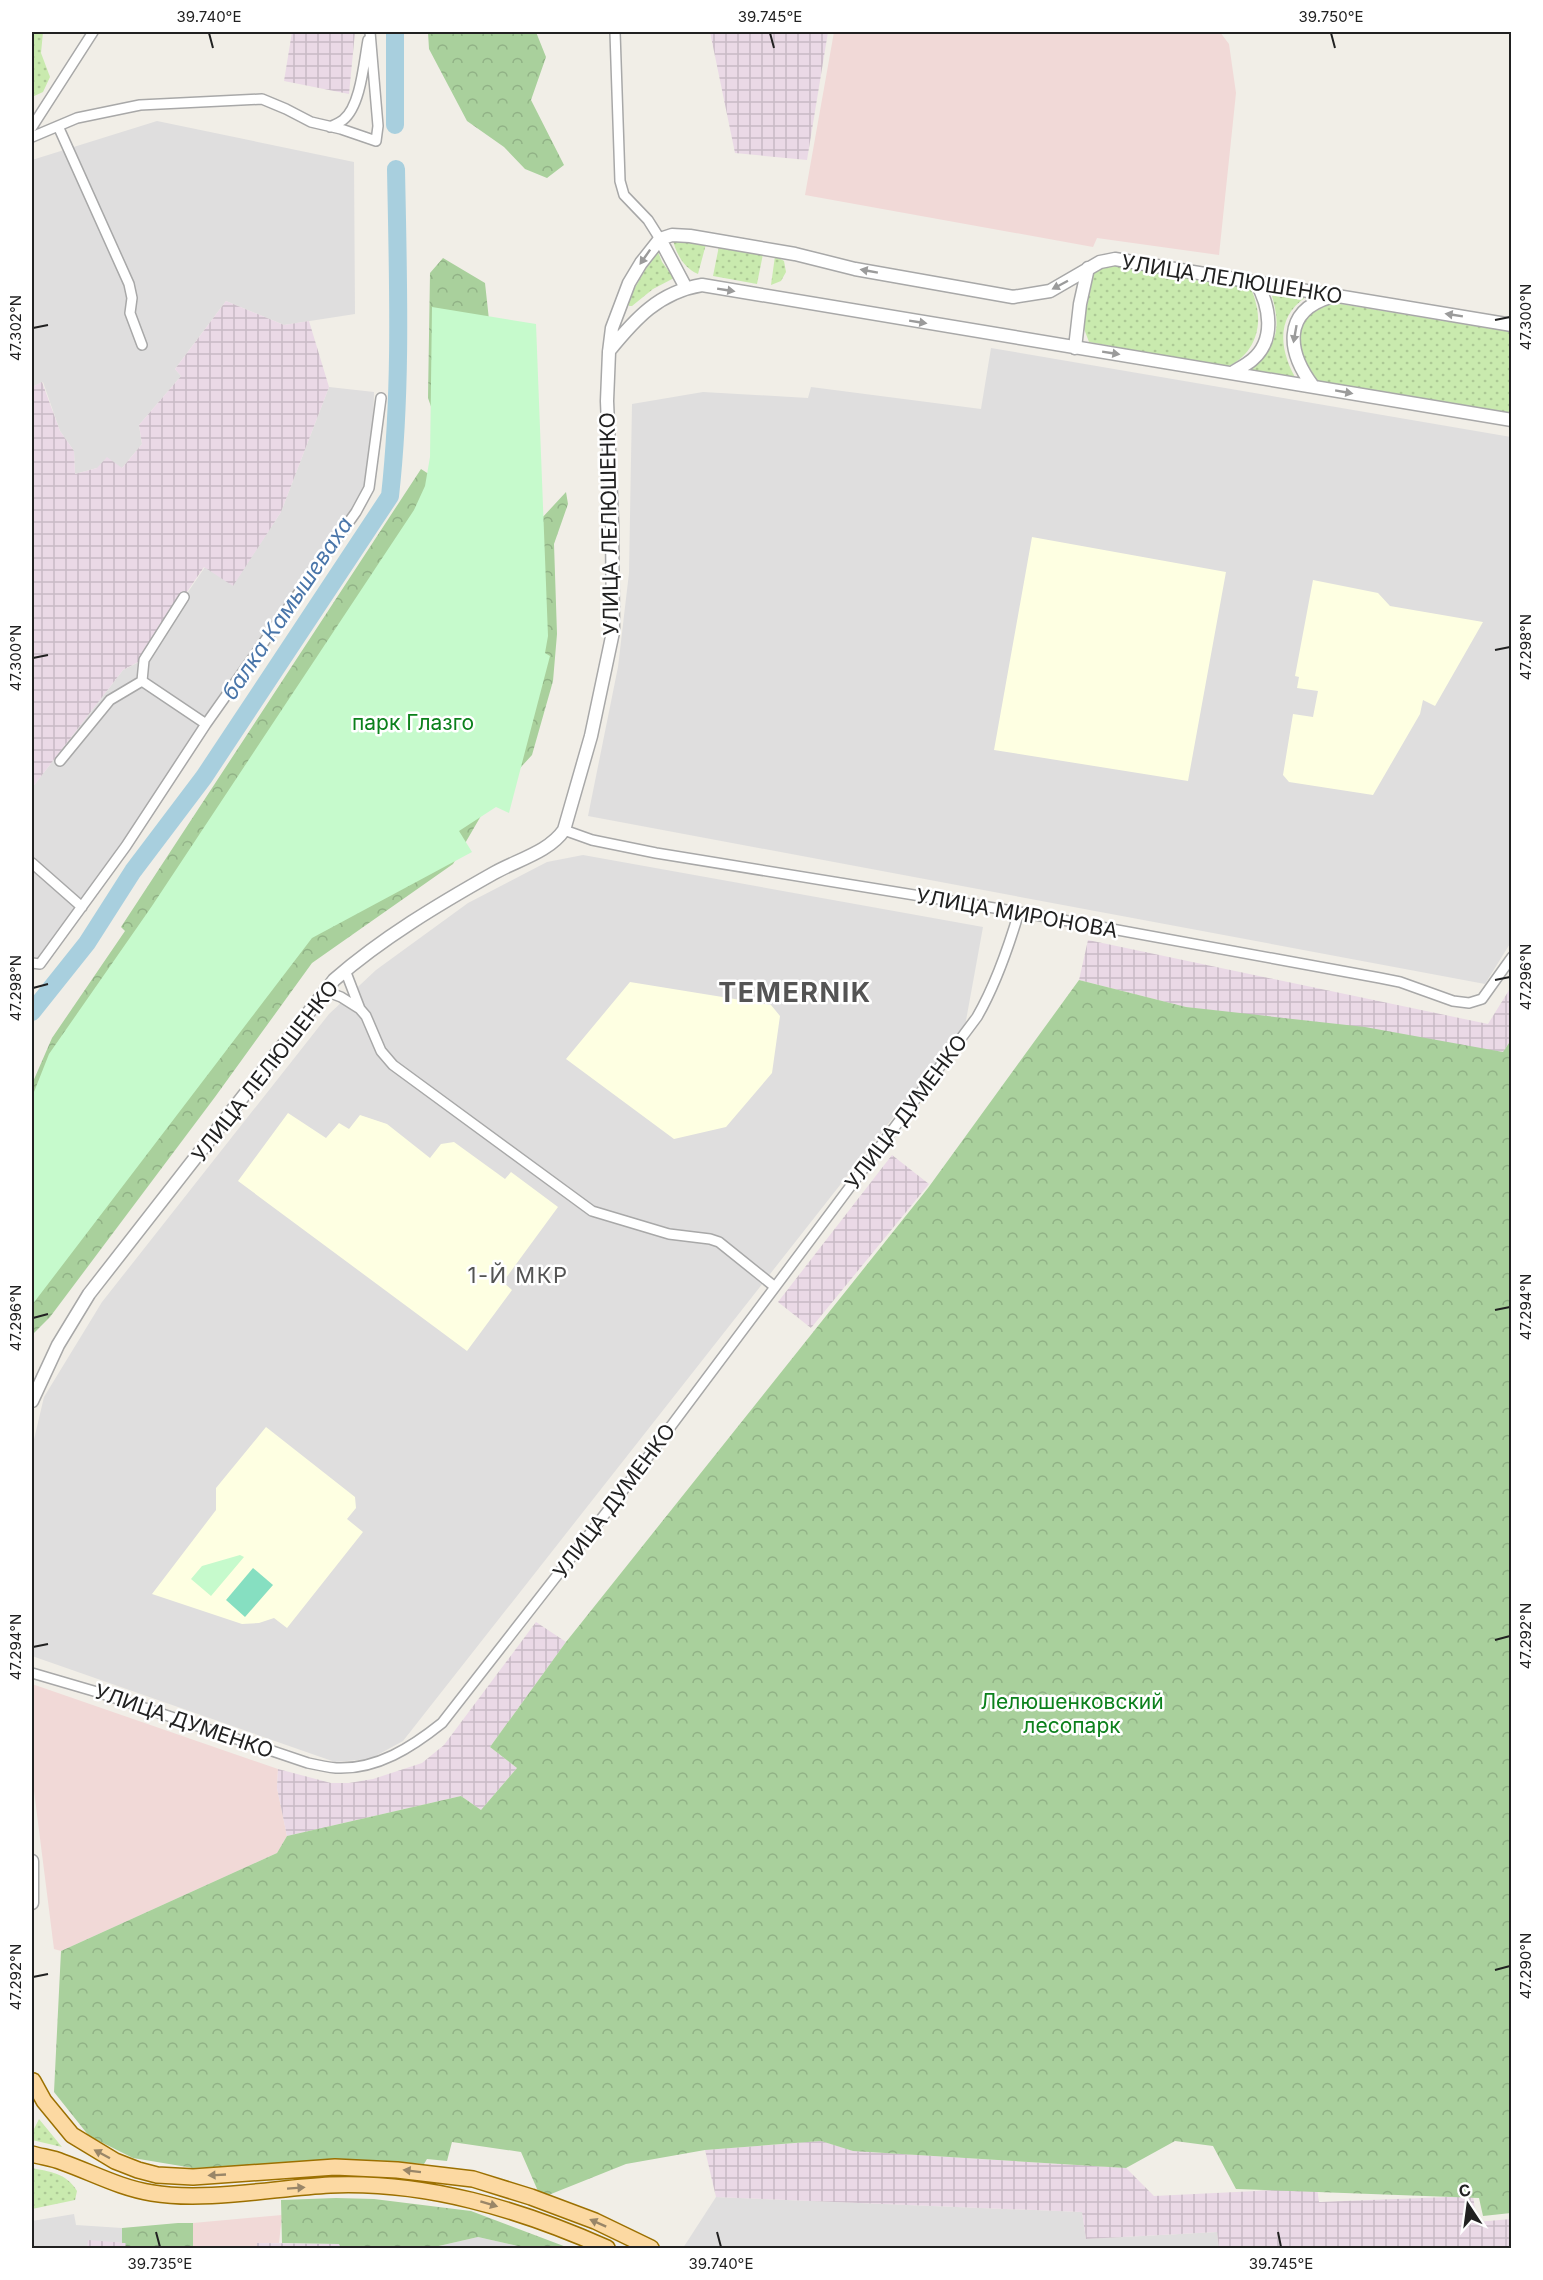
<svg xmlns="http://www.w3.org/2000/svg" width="1543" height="2280" viewBox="0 0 1543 2280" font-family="Inter,sans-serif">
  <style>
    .residential { fill: #dfdede }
    .commercial { fill: #f1d9d7 }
    .industrial { fill: url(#industrial-grid) }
    .education { fill: #feffe2 }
    .grass { fill: url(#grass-dots) }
    .forest { fill: url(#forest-crowns) }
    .park { fill: #c6facc }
    .pitch { fill: #86dfc1 }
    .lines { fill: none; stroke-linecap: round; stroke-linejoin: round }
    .river { stroke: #a8cfde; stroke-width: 18 }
    .minor-casing { stroke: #a8a8a8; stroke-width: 12 }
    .tertiary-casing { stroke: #a8a8a8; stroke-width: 15 }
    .primary-casing { stroke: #9c7001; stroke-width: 18 }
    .minor { stroke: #fff; stroke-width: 9 }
    .tertiary { stroke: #fff; stroke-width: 12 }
    .primary { stroke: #fcd9a2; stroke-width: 15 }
    .oneway { fill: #9b9b9b }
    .oneway2 { fill: #998668 }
    .ticks { fill: none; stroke: #212121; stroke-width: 2 }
    .labels { text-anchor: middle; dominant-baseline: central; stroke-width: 5; stroke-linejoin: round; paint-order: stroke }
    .street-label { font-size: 21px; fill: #212121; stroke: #fff }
    .park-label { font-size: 21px; fill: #0c811c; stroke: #fff }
    .water-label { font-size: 22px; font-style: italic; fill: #4975a9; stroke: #fff }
    .neighbourhood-label { font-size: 22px; letter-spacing: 1.5px; fill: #545454; stroke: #fff }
    .district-label { font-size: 27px; font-weight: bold; letter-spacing: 1.5px; fill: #545454; stroke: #fff }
    .neatline { fill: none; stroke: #212121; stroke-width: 2 }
    .ticks-label { font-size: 15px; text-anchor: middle; fill: #212121 }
  </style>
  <defs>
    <pattern id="industrial-grid" width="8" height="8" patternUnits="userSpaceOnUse" patternTransform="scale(1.5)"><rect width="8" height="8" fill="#ead9e6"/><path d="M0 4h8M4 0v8" fill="none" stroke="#c8bac5"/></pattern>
    <pattern id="grass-dots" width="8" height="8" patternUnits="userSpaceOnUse" patternTransform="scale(1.5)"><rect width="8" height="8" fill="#c9eaae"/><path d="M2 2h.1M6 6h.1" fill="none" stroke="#acc895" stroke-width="1.8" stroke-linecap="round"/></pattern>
    <pattern id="forest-crowns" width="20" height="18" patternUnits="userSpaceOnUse" patternTransform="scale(1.5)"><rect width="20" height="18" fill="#a9d09c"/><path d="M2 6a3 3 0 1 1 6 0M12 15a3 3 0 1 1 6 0" fill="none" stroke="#91b286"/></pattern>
  </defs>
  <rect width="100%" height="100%" fill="#f1eee7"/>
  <path class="residential" d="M157,121L354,162L355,314L284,325L226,301L175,369L181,376L139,425L142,444L122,468H97L75,474L74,451L60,431L43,382L32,387V160Z
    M991,348L1511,437V942L1485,984L588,816L618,667L629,573L632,404L703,392L808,398L811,387L981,409Z
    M329,387L374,392L372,480L37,968H32V788L123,670L141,661L205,567L233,585L281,512Z
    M583,855L983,927L965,1026L403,1741L370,1759L335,1762L32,1656V1448L44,1397L102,1302L329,1014L376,970L468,903L547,862Z
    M716,2197L1082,2212L1086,2239L1217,2232L1219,2248H683Z
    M74,2214L76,2225L122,2228V2243L89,2241L87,2248H32V2221Z
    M478,2237L527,2248H430Z"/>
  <path class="commercial" d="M834,32H1220L1229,44L1236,93L1219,255L1097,238L1093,247L805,195Z
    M32,1684L278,1769L277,1788L287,1836L277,1853L61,1951L54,1949L32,1775Z
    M282,2215L279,2243H257V2248H193V2223Z"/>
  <path class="industrial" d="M292,32H355L349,94L284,81Z
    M710,32H828L807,160L735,153Z
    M226,301L284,325L309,321L329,387L281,512L233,586L204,567L140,661L123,670L32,788V387L42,382L60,431L74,451L75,474L97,468L107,457L122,468L142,444L139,425L181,376L175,369Z
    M1088,940L1488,1024L1511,987V1040L1503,1052L1186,1007L1079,980Z
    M892,1155L929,1184L811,1328L778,1302Z
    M536,1622L566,1642L490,1747L517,1768L481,1810L461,1796L287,1836L277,1788L278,1769L331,1783H349L373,1779L422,1763L444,1745Z
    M821,2141L854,2151L1126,2168L1154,2196L1317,2188L1319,2202L1473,2196L1477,2222L1511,2219V2248H1219L1217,2232L1086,2239L1082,2212L716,2197L705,2150Z
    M88,2240L126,2243L125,2248H87Z
    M257,2243L340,2244L341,2248H257Z"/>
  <path class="education" d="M1032,537L1226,572L1188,781L994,750Z
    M1313,580L1378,593L1390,606L1483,622L1435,706L1423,700L1420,714L1373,795L1289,782L1283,775L1293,714L1313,717L1318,691L1297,688L1299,677L1295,676Z
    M630,982L771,1005L780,1016L772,1073L726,1127L674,1139L566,1059Z
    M288,1113L326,1138L339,1123L349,1129L360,1115L387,1124L430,1158L441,1144L454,1142L505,1179L511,1172L558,1207L503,1282L512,1290L467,1351L238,1181Z
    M266,1427L355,1497L356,1508L347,1519L363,1532L287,1628L274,1618L259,1623L242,1624L152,1594L216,1510V1488Z"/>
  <path class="grass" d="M32,32H43L41,53L50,77L43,92L32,97Z
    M673,239L706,244L698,274C685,269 675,253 673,239Z
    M719,246L763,254L757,284L713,276Z
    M657,249L662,262L674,278L653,289L632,306H629L628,300Z
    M775,256L784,261L786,272L781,281L771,285Z
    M1115,263L1248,286C1254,292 1255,300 1257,308C1262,333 1250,358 1226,367L1089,342L1083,326L1094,272L1098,268Z
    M1270,290L1306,297C1274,318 1280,353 1298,382L1243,371C1278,351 1283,328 1270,290Z
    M1341,304L1511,332V415L1323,384L1311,376L1297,344L1303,323L1310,314L1328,305Z
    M39,2119L62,2147L32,2140V2133Z
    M32,2168C51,2172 66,2173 77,2191L75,2200L32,2209Z"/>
  <path class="forest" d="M428,32H536L546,57L531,100L564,165L547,178L525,169L504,147L467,121L429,49Z
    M443,258L485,283L490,329L435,418L428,398L430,273Z
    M421,469L461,495L541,519L566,492L568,504L554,544L557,634L553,681L532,755L489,802L453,864L312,963L215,1097L50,1317L32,1335V1084L52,1038L125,931L121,927Z
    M1079,980L1186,1007L1365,1027L1503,1052L1511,1040V2213L1483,2216L1479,2198L1236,2189L1213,2146L1175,2141L1126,2168L853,2151L821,2141L705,2150L626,2164L541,2198L521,2152L452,2142L447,2161L427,2159L424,2164L372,2160L193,2168L133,2158L89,2136L54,2092L61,1951L277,1853L287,1836L461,1796L481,1810L517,1768L490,1747L566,1642L928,1188Z
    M336,2198L374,2199L471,2211L569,2248H527L478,2237L430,2248H341L339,2244L282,2243L281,2200Z
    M178,2223H193V2248H125L126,2243H122V2228Z"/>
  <path class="park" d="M432,307L536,324L548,636L545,653L550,656L509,813L496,807L459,831L472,852L312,938L32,1305V1097L49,1054L152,906L414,510L425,486L430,457Z
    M240,1555L244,1557L211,1596L191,1579L202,1566Z"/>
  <path class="pitch" d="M253,1568L273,1585L245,1617L226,1600Z"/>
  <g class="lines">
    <path class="river" d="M395,125V32
      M32,1012L87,943L133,871L204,777L390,496C402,388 398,278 396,169"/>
    <defs>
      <path id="minor" d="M615,32L620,181L624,195L648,220L660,239
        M58,126L129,284L132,298L130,313L142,345
        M32,127L93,32
        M330,127C334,125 339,123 343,120C361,106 364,61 368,40
        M32,137L77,118L140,105L262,99L286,109L311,122L341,129L376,141L378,126L370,32
        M142,681L206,724
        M60,761L110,700L142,681L144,660L184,597
        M564,830L592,840L656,853L1019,912L1380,978L1400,982L1453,1001L1469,1003L1482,999L1512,957
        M32,863L82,907
        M32,963L40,964L126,846L206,724L356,512L369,488L381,398
        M345,970L360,1009
        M325,991L341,997L360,1009L366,1016L381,1051L393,1065L592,1211L669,1234L710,1239L719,1242L775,1287
        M32,1673L97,1692L308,1763C317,1765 326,1767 336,1768C377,1770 412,1747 442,1723L612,1505L977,1017C996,984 1008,949 1019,912"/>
      <path id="tertiary" d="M660,239L686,288
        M1075,348L1080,304L1088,268
        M609,351C635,319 659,292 702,285L1512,420
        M1232,373C1238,369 1246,365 1252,360C1276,340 1270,306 1256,282
        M1313,386C1288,353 1281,312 1330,297
        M32,1401L58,1345L89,1294L334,980C382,938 439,904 494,873C517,860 549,852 564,830L591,736L613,632L612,521L607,401L609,352L612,328L629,283L641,263L660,239L672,235L690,236L795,254L855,269L1013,297L1050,291L1100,262L1115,259L1512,325
        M32,1861V1903"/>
      <path id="primary" d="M33,2081L44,2101L72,2135L115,2161L138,2170L157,2175L193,2177L335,2167L397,2170L473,2179L531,2197L595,2221L651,2248
        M32,2154C42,2157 53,2158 62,2162C93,2173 120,2188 152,2193C205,2202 275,2188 330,2185C426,2181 519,2209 607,2248"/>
    </defs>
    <use href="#minor" class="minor-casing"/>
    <use href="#tertiary" class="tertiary-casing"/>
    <use href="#primary" class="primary-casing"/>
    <use href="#minor" class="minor"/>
    <use href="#tertiary" class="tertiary"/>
    <use href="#primary" class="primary"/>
  </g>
  <defs><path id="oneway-solid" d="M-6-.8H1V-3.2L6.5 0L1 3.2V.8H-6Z" transform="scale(1.5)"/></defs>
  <g class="oneway">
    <use href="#oneway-solid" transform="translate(645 257) rotate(125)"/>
    <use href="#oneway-solid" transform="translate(869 271) rotate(-170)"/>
    <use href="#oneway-solid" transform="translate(1060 285) rotate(152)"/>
    <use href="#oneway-solid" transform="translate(726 290) rotate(9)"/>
    <use href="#oneway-solid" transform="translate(1454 315) rotate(-171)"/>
    <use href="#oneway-solid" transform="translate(918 322) rotate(9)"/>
    <use href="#oneway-solid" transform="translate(1295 334) rotate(100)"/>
    <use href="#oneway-solid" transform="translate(1111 353) rotate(9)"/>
    <use href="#oneway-solid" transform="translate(1344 392) rotate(10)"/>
  </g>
  <g class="oneway2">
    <use href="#oneway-solid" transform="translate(102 2154) rotate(-152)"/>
    <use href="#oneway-solid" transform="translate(412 2171) rotate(-173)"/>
    <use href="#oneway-solid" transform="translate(217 2175) rotate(177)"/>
    <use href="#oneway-solid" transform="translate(296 2188) rotate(-4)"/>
    <use href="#oneway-solid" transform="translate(489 2204) rotate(17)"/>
    <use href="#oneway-solid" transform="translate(598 2223) rotate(-156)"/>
  </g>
  <path class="ticks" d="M209,33L213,48M770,33L774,48M1331,33L1335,48M1495,320L1510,317M33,328L48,325M1495,650L1510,647M33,658L48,655M1495,980L1510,977M33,988L48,984M1495,1310L1510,1307M33,1318L48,1314M1495,1640L1510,1636M33,1647L48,1644M1495,1970L1510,1966M33,1977L48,1974M156,2232L160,2247M717,2232L721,2247M1278,2232L1281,2247"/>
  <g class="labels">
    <g class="street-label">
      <text transform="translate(1232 279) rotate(9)">УЛИЦА ЛЕЛЮШЕНКО</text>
      <text transform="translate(609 524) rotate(-91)">УЛИЦА ЛЕЛЮШЕНКО</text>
      <text transform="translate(1017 913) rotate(10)">УЛИЦА МИРОНОВА</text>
      <text transform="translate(265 1071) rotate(-52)">УЛИЦА ЛЕЛЮШЕНКО</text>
      <text transform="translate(906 1112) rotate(-53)">УЛИЦА ДУМЕНКО</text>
      <text transform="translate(614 1501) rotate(-53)">УЛИЦА ДУМЕНКО</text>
      <text transform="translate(184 1721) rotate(19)">УЛИЦА ДУМЕНКО</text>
    </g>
    <g class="park-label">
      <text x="413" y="722">парк Глазго</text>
      <text x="1072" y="1701">Лелюшенковский<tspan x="1072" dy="24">лесопарк</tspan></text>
    </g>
    <g class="water-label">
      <text transform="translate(287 608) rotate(-56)">балка Камышеваха</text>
    </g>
    <g class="neighbourhood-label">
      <text x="518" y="1275">1-Й МКР</text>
    </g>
    <g class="district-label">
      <text x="795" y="992">TEMERNIK</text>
    </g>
  </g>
  <rect width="1543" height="2280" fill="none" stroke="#ffffff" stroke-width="66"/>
  <g transform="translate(1468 2205) rotate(347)" stroke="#ffffff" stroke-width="4.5" paint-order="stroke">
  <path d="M0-4.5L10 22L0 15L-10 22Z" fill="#212121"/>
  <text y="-9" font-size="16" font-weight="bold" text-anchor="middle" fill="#212121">С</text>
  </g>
  <rect x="33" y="33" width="1477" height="2214" class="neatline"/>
  <g class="ticks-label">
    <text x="209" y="22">39.740°E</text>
    <text x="770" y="22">39.745°E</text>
    <text x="1331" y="22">39.750°E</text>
    <text transform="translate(1526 317) rotate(-90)" y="5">47.300°N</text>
    <text transform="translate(16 328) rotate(-90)" y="5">47.302°N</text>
    <text transform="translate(1526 647) rotate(-90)" y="5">47.298°N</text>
    <text transform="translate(16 658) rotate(-90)" y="5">47.300°N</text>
    <text transform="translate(1526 977) rotate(-90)" y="5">47.296°N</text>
    <text transform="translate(16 988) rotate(-90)" y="5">47.298°N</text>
    <text transform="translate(1526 1307) rotate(-90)" y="5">47.294°N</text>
    <text transform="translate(16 1318) rotate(-90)" y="5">47.296°N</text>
    <text transform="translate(1526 1636) rotate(-90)" y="5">47.292°N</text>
    <text transform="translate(16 1647) rotate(-90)" y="5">47.294°N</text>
    <text transform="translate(1526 1966) rotate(-90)" y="5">47.290°N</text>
    <text transform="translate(16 1977) rotate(-90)" y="5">47.292°N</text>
    <text x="160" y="2269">39.735°E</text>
    <text x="721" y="2269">39.740°E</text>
    <text x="1281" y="2269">39.745°E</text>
  </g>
</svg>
